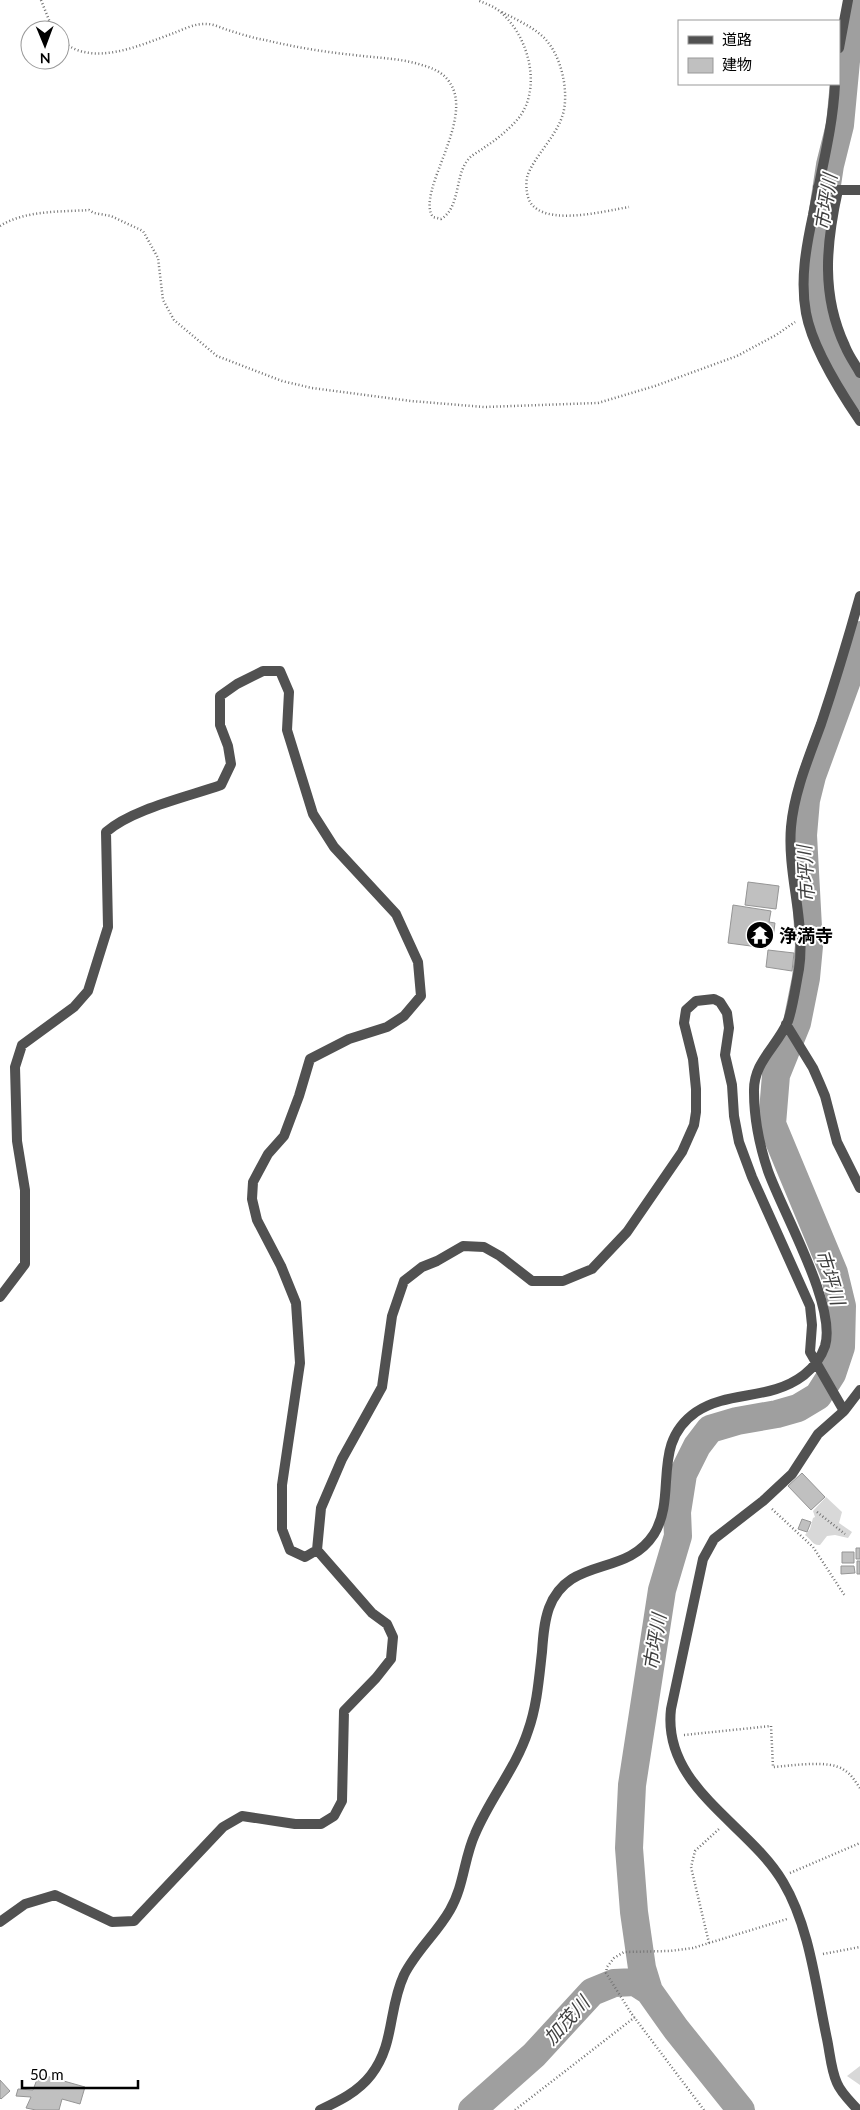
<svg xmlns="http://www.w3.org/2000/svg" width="860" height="2110" viewBox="0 0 860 2110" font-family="Lato,'Noto Sans JP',sans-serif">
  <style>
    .green { fill: #d8d8d8 }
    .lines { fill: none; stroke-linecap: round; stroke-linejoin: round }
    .river { stroke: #9f9f9f; stroke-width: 28 }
    .building { fill: #c0c0c0; stroke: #959595 }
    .path { stroke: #737373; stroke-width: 2.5; stroke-dasharray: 1 2.5; stroke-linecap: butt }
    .minor { stroke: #515151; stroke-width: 10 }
    .labels { text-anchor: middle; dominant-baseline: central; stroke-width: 4; stroke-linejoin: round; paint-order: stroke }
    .poi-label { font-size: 18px; font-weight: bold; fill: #000; stroke: #fff; text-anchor: start }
    .water-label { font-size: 19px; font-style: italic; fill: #404040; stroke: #fff }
  </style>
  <rect width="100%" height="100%" fill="#fff"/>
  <path class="green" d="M826,1497L842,1512L839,1523L852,1532L848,1538L835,1535L827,1536L820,1545C813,1546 811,1539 805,1535L810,1529L813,1518L815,1517L813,1511Z
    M860,2066V2085L847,2076Z"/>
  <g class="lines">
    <path class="river" d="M858,0L846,61L840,125L830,165L815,263L819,319L860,397
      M649,1991L642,1968L634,1912L629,1848L632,1785L662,1590L678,1536L677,1512L683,1474L697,1446L710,1429L737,1421L777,1414L798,1408L818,1396L832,1374L841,1347L842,1306L834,1273L772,1124L776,1075L797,1023L806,978L809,946L803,835L806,800L812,776L850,672L860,635
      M472,2110L534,2055L592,1992L614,1983L635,1982L649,1991L676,2029L741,2110"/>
  </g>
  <path class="building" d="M748,882L779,886L776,909L745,905Z
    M733,905L771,911L769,922L775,923L773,938L767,937L766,948L728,943Z
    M768,950L794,953L792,971L766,967Z
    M802,1473L825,1497L811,1510L788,1486Z
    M802,1519L811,1522L807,1532L798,1529Z
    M856,1548H860V1559H856Z
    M842,1552H854V1563H842Z
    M857,1561H860V1574H857Z
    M841,1566H854L855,1573L841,1574Z
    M39,2074L85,2087L80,2104L62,2099L59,2110H36L26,2108L31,2097L16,2096L18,2089L33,2090Z
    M0,2080L10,2091L1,2099L0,2098Z"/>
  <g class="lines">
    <path class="path" d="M41,0L53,30
      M502,12C517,20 536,28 547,41C562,59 569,92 563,114C556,137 537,153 528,174C526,179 526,187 527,192C531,231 604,211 629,207
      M60,39C91,69 140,45 174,33C184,29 196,23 207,24C214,24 221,28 228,30C240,34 253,38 265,40C294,47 324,52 354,55C377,58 400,58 422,65C433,68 444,73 450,83C475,120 415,193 433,217L441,219C460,208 455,177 467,161C472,154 479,152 485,147C496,140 508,130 517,120C544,89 528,33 498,10C491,5 484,3 477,0
      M0,226C25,210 61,212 89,210L94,213L111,216L143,231L158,258L163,300L174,320L217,356L282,381L312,388L411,401L484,407L598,403L655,386L737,356L776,335L795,322
      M772,1509L813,1547L845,1596
      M817,1512L845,1534
      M684,1735L771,1726L773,1767C791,1766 829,1759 844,1770C851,1774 855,1781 860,1788
      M790,1873L860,1843
      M709,1943L691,1867L695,1851L720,1828
      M823,1954L860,1947
      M515,2110L635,2017
      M704,2110L631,2013L606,1973L607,1967L614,1958L624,1952L670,1951L693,1948L787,1919"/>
    <path class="minor" d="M839,48L848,0
      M835,84C833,128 821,171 813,215C806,247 800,280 806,313C812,346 841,393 860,421
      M818,187L838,190H860
      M838,190C826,244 821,295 845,346C849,356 855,364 860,373
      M786,1024L813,1068L820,1084L825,1096L837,1142L860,1188
      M0,1297L25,1264V1190L17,1141L15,1067L22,1045L74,1007L88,991L108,927L106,832C132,809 187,797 221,785L231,764L228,746L220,725V696L237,684L263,671H280L289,692L287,730L313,814L334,847L396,914L418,962L421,996L404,1016L387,1027L349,1039L310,1059L299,1096L284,1136L268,1154L253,1182L252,1199L257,1220L281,1266L296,1303L300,1363L282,1485V1529L290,1550L305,1557L317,1550
      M0,1922L25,1904L55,1895L112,1922L134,1921L223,1827L242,1816L295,1824H321L334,1816L342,1801L344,1711L376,1678L391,1659L393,1637L387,1624L372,1613L317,1550L321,1508L342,1459L382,1387L392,1316L404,1281L422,1267L437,1261L463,1246L484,1247L500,1256L532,1281H563L592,1269L627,1232L682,1152L694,1125L696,1112V1089L693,1059L684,1023L686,1010L696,1001L714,999L720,1002L727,1013L729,1028L725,1055L732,1085L734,1116L739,1142L752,1177L810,1306L812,1325L810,1352L844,1411
      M320,2110C339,2101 358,2092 371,2075C395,2044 388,2009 404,1975C416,1951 437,1933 450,1910C464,1886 464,1858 475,1834C490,1798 516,1768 528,1731C537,1706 539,1678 542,1652C543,1637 544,1622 549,1608C569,1555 626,1578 654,1534C678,1495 650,1444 696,1412C729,1390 770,1401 804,1375C814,1367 821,1358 825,1346C837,1306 783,1213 768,1171C760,1147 754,1117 754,1092C753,1062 777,1047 788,1021C793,1007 796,984 799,969C806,922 787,874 791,827C794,792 809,757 821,724C835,682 848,639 860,596
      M858,2110C851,2102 841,2093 837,2083C831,2070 830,2053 827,2039C816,1988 810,1927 783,1882C749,1824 662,1787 671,1709L703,1559L714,1539L763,1501L792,1474L818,1434L844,1411L860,1390"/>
  </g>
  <defs>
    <symbol id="temple-disc" viewBox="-11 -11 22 22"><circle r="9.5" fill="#000" stroke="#fff"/><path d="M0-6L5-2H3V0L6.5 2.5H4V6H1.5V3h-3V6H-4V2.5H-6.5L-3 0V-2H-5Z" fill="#fff"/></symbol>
  </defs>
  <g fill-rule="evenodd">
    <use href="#temple-disc" x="744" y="919" width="32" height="32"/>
  </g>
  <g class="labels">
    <g class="poi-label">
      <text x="779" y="935">浄満寺</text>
    </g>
    <g class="water-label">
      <text transform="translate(825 202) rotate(-81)">市坪川</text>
      <text transform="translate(805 874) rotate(-93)">市坪川</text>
      <text transform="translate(831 1277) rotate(73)">市坪川</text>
      <text transform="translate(654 1642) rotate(-81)">市坪川</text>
      <text transform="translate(566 2020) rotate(-48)">加茂川</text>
    </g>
  </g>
  <rect x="678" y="20" width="162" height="65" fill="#ffffff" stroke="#999999"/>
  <rect x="688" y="36" width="25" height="8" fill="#515151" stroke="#999999"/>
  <text x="722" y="45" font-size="15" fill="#000000">道路</text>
  <rect x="688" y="58" width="25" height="15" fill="#c0c0c0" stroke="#999999"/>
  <text x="722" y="70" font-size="15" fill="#000000">建物</text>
  <g transform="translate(45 45) rotate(179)"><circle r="24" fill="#ffffff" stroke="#999999"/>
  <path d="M0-4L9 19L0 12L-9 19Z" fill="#000000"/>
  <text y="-8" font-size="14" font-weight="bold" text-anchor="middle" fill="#000000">N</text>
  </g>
  <path d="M22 2080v8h116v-8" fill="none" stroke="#000000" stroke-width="2.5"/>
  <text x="30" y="2080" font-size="15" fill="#000000" stroke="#ffffff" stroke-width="4" paint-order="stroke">50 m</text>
</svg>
